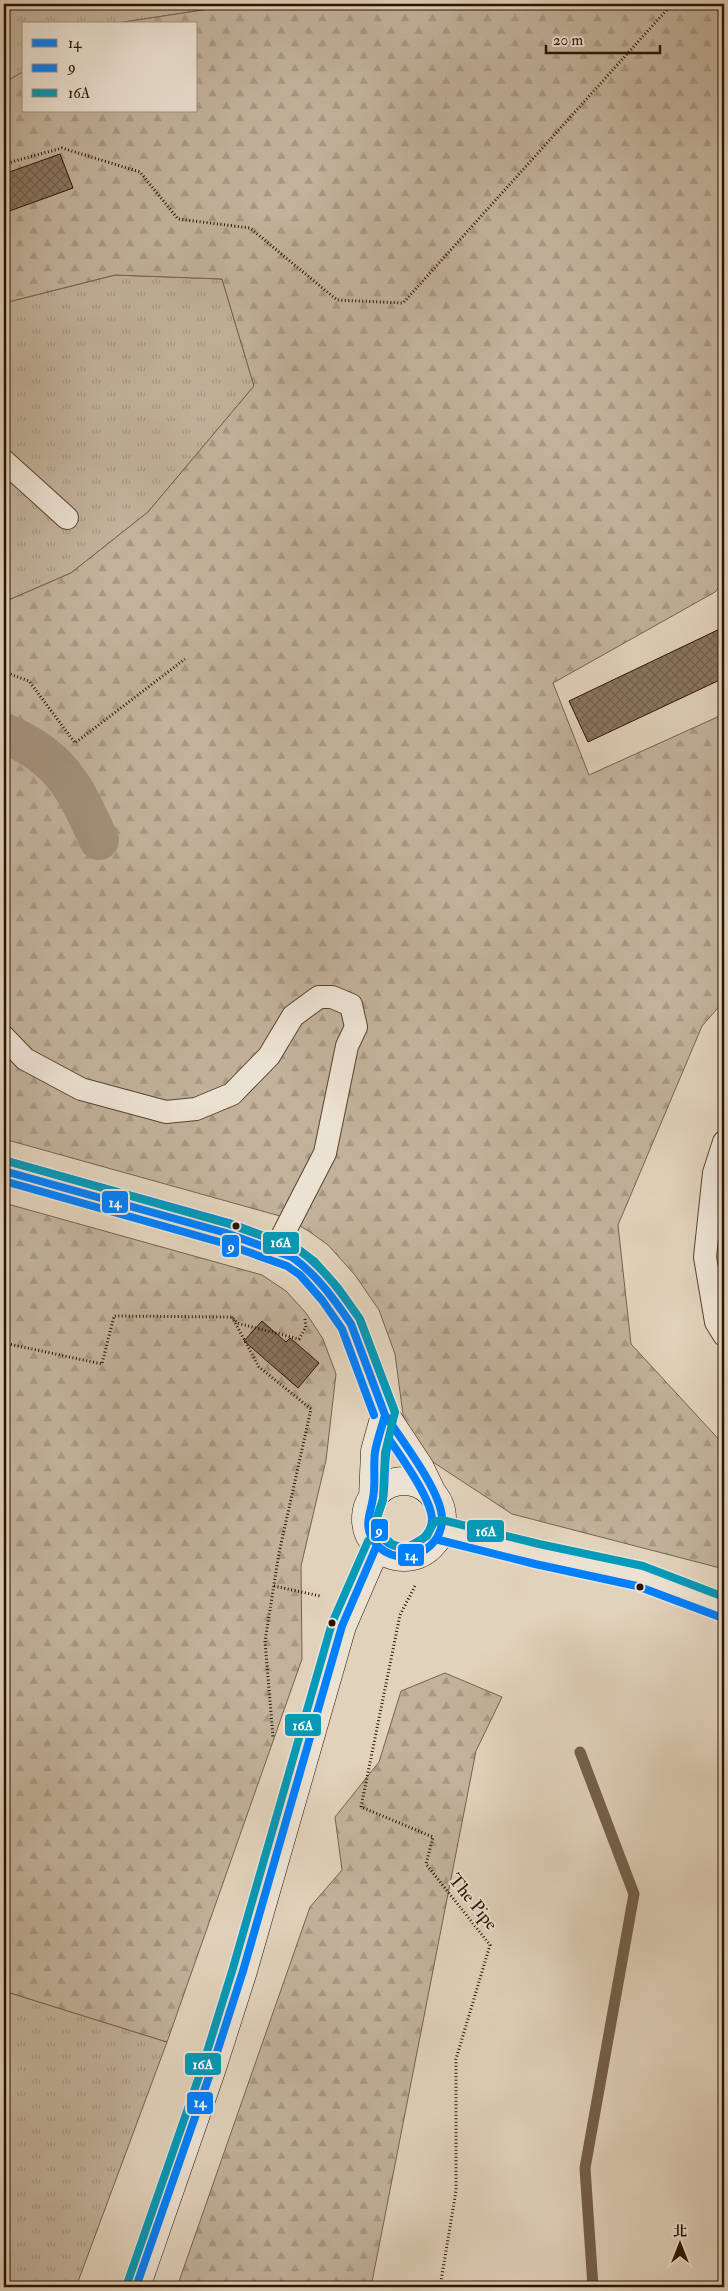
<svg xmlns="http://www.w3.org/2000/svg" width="728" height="2291" viewBox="0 0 728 2291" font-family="'IM FELL Double Pica','Noto Serif TC',serif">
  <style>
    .grass { fill: url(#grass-tufts); stroke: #76624e }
    .forest { fill: url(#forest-firs); stroke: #76624e }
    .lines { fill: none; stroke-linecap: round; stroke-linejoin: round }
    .stream { stroke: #735f4a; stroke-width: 11 }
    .canal { stroke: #a3917b; stroke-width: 40 }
    .building { fill: url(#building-cross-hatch); stroke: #2b1300 }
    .service-casing { stroke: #58432f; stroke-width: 24 }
    .tertiary-casing { stroke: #58432f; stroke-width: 29 }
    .secondary-casing { stroke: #2b1300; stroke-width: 29 }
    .path { stroke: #2b1300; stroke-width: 3; stroke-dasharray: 1 2.5; stroke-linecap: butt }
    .service { stroke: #ece2d3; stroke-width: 22 }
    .tertiary { stroke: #ece2d3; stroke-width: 28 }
    .secondary { stroke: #ece2d3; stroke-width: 28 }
    .bus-1-casing { stroke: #ece2d3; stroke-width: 11 }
    .bus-2-casing { stroke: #ece2d3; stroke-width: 11 }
    .bus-3-casing { stroke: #ece2d3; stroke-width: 11 }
    .bus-1 { stroke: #0080ff; stroke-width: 8 }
    .bus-2 { stroke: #0080ff; stroke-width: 8 }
    .bus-3 { stroke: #049ab9; stroke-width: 8 }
    .bus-dot { fill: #2b1300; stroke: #ece2d3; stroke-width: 2 }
    .labels { text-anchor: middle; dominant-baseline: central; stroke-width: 4; stroke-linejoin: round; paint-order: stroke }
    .street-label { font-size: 18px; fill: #2b1300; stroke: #ece2d3 }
    .line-badge { stroke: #ece2d3; stroke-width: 2 }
    .badge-label { font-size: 14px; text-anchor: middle; font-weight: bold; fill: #fff }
  </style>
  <defs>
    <pattern id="grass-tufts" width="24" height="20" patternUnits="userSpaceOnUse" patternTransform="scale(1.25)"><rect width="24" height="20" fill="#c2b29b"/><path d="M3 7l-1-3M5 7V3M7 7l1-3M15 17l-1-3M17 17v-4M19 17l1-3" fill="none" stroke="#a79884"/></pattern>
    <pattern id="forest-firs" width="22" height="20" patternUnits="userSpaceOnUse" patternTransform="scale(1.25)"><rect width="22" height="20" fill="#c2b29b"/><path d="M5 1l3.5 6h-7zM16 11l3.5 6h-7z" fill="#a79884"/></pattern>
    <pattern id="building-cross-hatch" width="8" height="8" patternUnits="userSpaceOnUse" patternTransform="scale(1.25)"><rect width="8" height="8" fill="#8a7661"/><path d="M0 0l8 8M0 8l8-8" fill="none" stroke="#71604e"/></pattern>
  </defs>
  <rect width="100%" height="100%" fill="#e1d2bb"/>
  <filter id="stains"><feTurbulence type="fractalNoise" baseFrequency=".004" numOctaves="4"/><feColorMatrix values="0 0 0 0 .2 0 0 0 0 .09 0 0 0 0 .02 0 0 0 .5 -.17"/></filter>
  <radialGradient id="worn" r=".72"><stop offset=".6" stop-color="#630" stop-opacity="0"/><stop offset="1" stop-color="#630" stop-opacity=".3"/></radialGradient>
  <path class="grass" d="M4,4H242L111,24H24V71L4,83Z
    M115,275L222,279L254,386L148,512L71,573L4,602V303Z
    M4,1991L167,2042L76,2287H4Z"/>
  <path class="forest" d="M242,4H724V581L715,592L553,683L589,775L724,714V1001L702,1026L618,1225L631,1344L724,1445V1569L512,1514L407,1445L395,1354L379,1310L355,1275L328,1245L310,1232L287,1218L4,1139V602L71,573L148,512L254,386L222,279L115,275L4,303V83L24,71V111H196V24H111Z
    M4,1203L262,1275L286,1291L306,1313L323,1339L336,1374L326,1460L301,1566L302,1659L167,2042L4,1991Z
    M445,1673L502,1697L476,1751L371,2287H177L310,1907L342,1870L335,1817L379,1762L401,1691Z"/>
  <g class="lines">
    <path class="stream" d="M580,1752L634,1894L585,2168L593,2287"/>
    <path class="canal" d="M4,733C61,757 74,786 99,840"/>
  </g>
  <path class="building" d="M60,154L73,188L4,213V174Z
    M724,627V678L588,742L569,701Z
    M262,1321L286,1342L290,1338L319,1363L298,1388L244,1341Z"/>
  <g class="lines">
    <defs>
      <path id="service" d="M4,461L67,518
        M4,1037L25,1059L81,1089L166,1112L196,1109L232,1094L269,1056L293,1016L319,997H332L351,1005L356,1027L347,1046L325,1153L275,1250
        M724,1142L714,1173L705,1257L716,1322L724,1335"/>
      <path id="tertiary" d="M441,1530L537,1554L640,1576L724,1608"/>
      <path id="secondary" d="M4,1171L226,1233L292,1257L307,1268L330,1294L351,1324L385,1415L420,1468L432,1493
        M366 1519a38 38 0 1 1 76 0a38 38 0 1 1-76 0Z
        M373,1498L375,1451L385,1415
        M136,2287L211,2071L243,1971L342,1626L377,1545"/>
    </defs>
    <use href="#service" class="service-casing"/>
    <use href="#tertiary" class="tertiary-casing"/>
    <use href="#secondary" class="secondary-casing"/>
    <path class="path" d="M4,164L62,148L140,172L178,219L250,228L337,300L403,303L672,4
      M4,672L29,681L75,743L185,659
      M232,1317L259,1367L311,1409L279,1553L265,1641L273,1737
      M4,1343L102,1364L114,1316L232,1317L237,1323L299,1339L306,1327L305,1319
      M274,1586L320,1596
      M415,1586L400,1615L361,1807L433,1837L426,1864L490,1945L456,2059V2191L440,2287"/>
    <use href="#service" class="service"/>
    <use href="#tertiary" class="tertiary"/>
    <use href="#secondary" class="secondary"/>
    <defs>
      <path id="bus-1" d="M4,1171L226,1233
        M226,1233L292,1257
        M226,1233L292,1257
        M292,1257C317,1275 334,1299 351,1324
        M351,1324L385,1415
        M351,1324L385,1415
        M385,1415C401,1439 441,1491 442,1518C443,1555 391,1572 372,1538C364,1524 371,1512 373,1498C376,1483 373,1467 375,1452C377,1440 382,1427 385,1415Z
        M136,2287L211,2071L243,1971L342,1626L377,1545"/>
      <path id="bus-2" d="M7,1161L229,1223L296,1248
        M4,1181L223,1243L287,1266L300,1275L322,1300L342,1329L374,1415
        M298,1249C324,1268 341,1292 359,1318
        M360,1320L394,1410
        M389,1439C401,1457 431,1498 432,1519C432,1545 392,1559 380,1533C379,1529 377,1521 377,1518C378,1512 382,1505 383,1499C386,1479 383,1459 389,1439Z
        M439,1540L535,1564L637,1586L720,1617"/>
      <path id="bus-3" d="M7,1161L229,1224L296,1248L314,1261L338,1288L360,1319L395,1412L385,1453L383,1499L377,1518L380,1533L392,1544L401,1547L410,1546L427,1536L434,1522L442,1520L539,1544L643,1566L724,1597
        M127,2284L202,2068L233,1968L332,1623L368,1541"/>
    </defs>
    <use href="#bus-1" class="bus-1-casing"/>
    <use href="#bus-2" class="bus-2-casing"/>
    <use href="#bus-3" class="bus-3-casing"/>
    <use href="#bus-1" class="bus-1"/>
    <use href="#bus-2" class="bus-2"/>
    <use href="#bus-3" class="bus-3"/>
  </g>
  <g class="bus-dot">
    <circle cx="236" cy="1226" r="4.5"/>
    <circle cx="640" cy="1587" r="4.5"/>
    <circle cx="332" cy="1623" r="4.5"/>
  </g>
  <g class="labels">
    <g class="street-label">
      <text transform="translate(473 1902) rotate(51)">The Pipe</text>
    </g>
  </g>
  <g class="line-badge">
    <rect x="101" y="1190" width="28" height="24" rx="5" fill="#0080ff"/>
    <rect x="262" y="1231" width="38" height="24" rx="5" fill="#049ab9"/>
    <rect x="221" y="1234" width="19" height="24" rx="5" fill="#0080ff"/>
    <rect x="370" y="1518" width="19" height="24" rx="5" fill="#0080ff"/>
    <rect x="466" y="1519" width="39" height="24" rx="5" fill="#049ab9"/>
    <rect x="397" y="1543" width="28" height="24" rx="5" fill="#0080ff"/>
    <rect x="284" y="1713" width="38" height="24" rx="5" fill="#049ab9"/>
    <rect x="184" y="2052" width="38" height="24" rx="5" fill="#049ab9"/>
    <rect x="186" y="2091" width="28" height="24" rx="5" fill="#0080ff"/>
  </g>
  <g class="badge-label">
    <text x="115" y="1207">14</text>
    <text x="281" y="1247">16A</text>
    <text x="231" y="1251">9</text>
    <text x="379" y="1535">9</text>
    <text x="486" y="1536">16A</text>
    <text x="411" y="1560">14</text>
    <text x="303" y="1730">16A</text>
    <text x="203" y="2069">16A</text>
    <text x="200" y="2107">14</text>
  </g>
  <rect width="728" height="2291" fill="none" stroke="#e1d2bb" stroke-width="20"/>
  <rect x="5" y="5" width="718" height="2281" fill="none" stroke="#2b1300" stroke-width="2.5"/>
  <rect x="10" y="10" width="708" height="2271" fill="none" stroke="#2b1300"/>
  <rect x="22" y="22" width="175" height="90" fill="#ece2d3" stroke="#9f8f7f"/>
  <rect x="32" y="39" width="25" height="8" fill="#0080ff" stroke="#9f8f7f"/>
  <text x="68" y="48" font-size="15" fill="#2b1300">14</text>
  <rect x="32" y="64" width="25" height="8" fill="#0080ff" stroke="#9f8f7f"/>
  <text x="68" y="72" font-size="15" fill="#2b1300">9</text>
  <rect x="32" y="89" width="25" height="8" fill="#049ab9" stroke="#9f8f7f"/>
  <text x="68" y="98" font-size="15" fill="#2b1300">16A</text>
  <g transform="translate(680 2244)" stroke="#ece2d3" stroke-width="4" paint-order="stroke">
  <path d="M0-4L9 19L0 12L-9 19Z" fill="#2b1300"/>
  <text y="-8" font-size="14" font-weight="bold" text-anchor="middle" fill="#2b1300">北</text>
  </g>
  <path d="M546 45v8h114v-8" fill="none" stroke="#2b1300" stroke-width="2.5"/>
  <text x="553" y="45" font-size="15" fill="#2b1300" stroke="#ece2d3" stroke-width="4" paint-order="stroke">20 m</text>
  <rect width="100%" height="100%" filter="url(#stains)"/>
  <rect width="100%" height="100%" fill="url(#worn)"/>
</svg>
